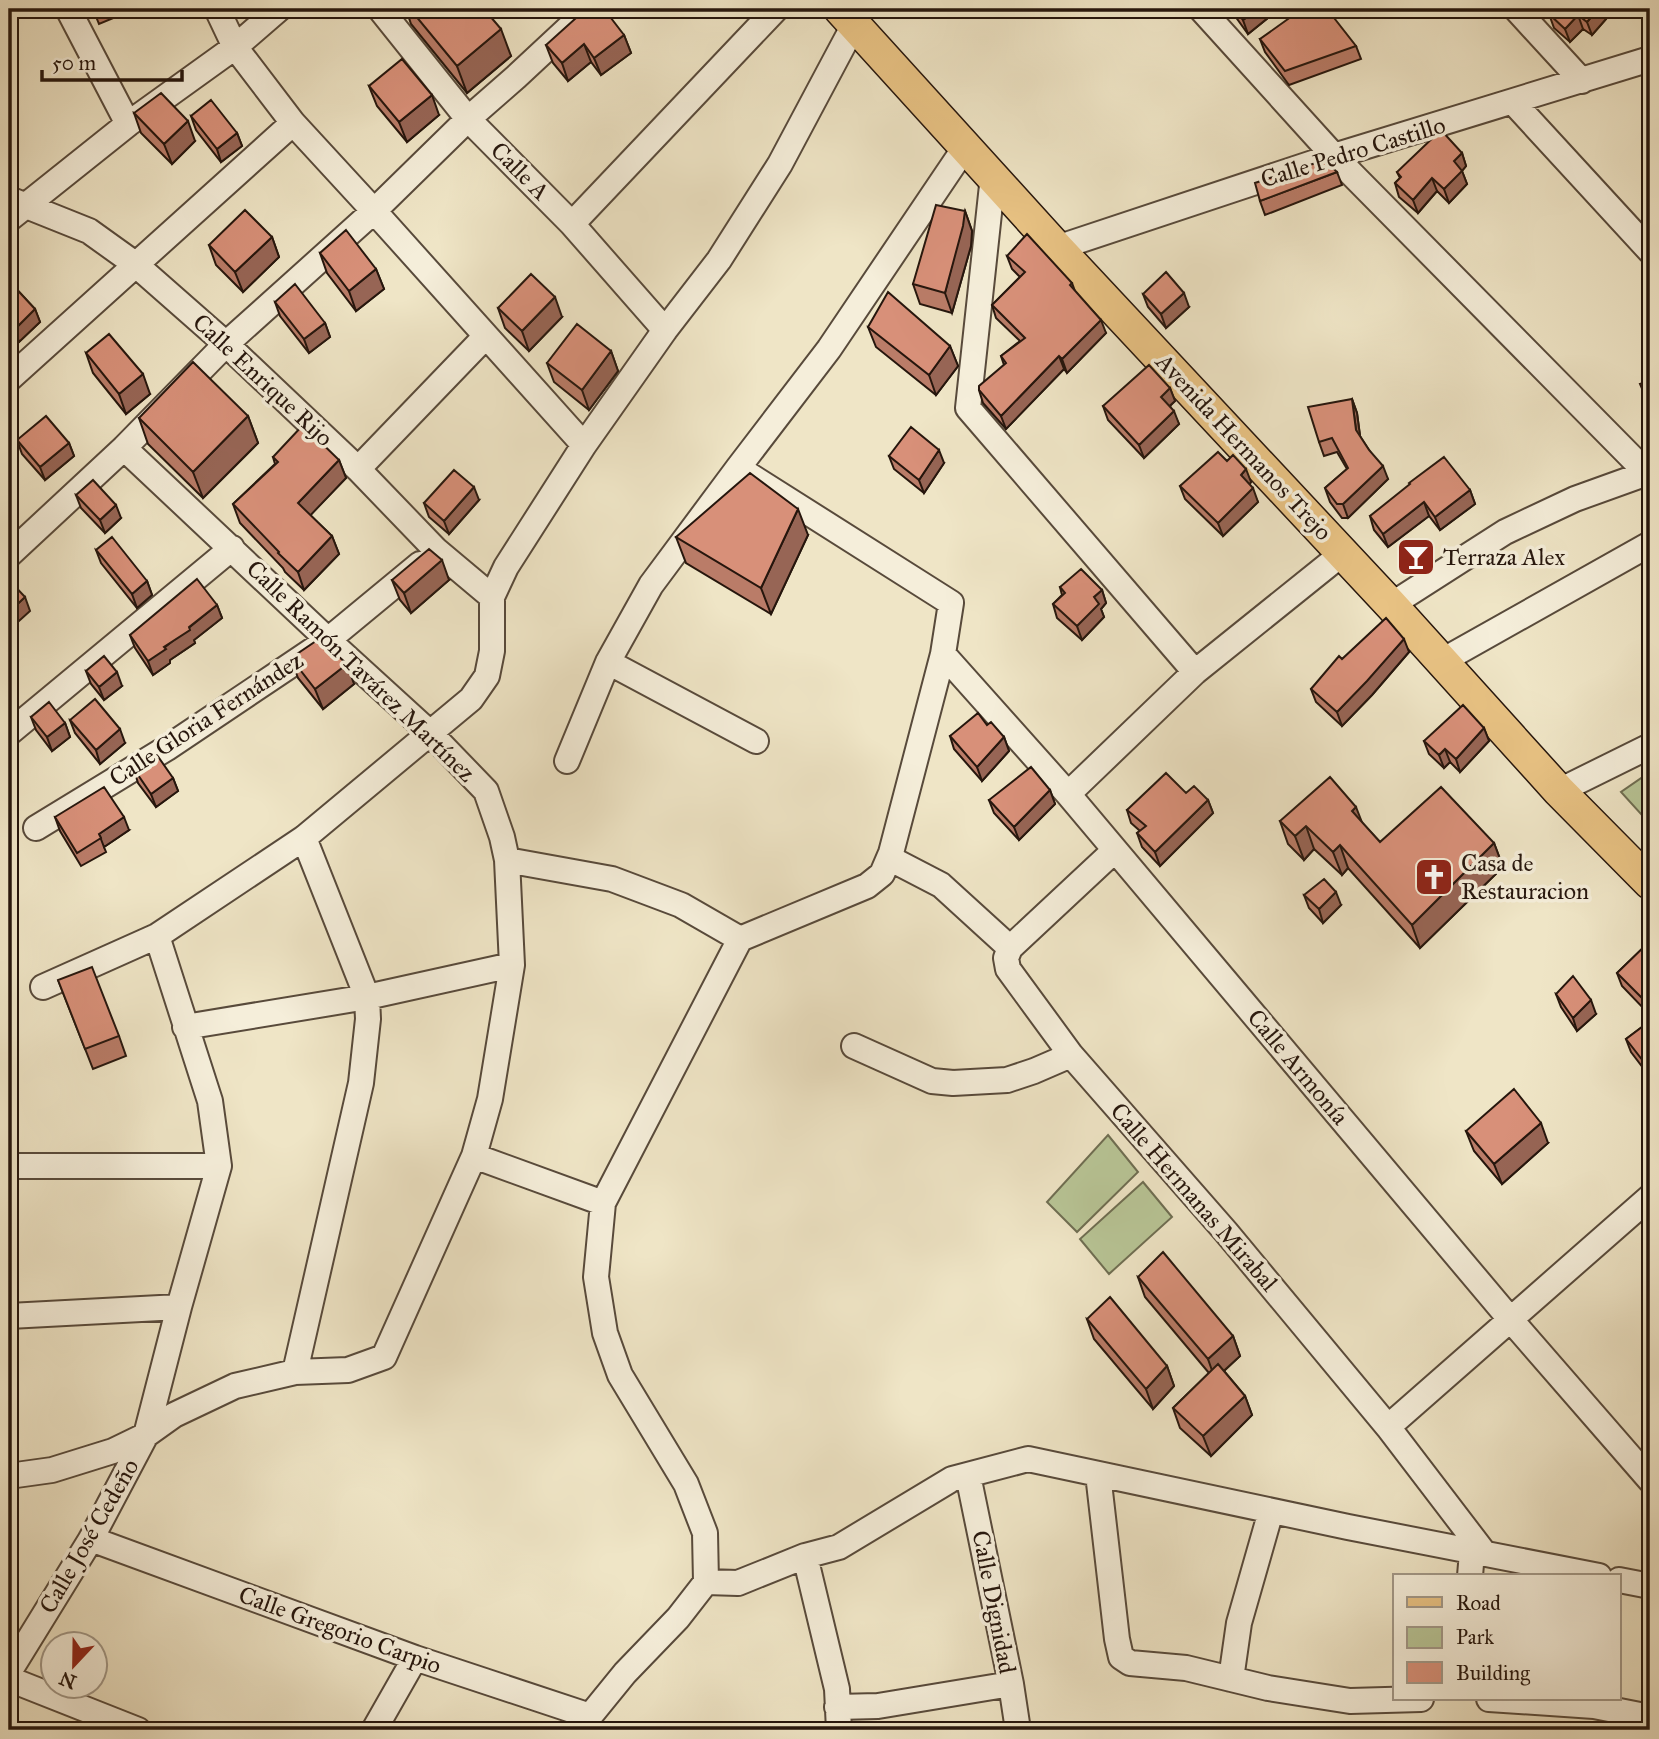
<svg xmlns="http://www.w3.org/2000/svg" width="1659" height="1739" viewBox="0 0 1659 1739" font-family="'IM FELL Great Primer',serif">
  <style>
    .green { fill: #b8c596; stroke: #6f6e52; stroke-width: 2 }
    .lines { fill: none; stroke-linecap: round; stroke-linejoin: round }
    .minor-casing { stroke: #584a3b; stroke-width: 28 }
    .major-casing { stroke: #26160d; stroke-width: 35 }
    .minor { stroke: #f5eeda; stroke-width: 24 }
    .major { stroke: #e8c283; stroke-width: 32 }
    .wall { fill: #ba7c68; stroke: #26160d; stroke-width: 2 }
    .shaded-wall { fill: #976555; stroke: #26160d; stroke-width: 2 }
    .building { fill: #d89079; stroke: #26160d; stroke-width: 2 }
    .labels { text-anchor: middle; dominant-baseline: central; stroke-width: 7; stroke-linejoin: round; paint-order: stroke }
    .street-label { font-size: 24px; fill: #26160d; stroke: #f5eeda }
    .poi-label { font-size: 24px; fill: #26160d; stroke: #f5eeda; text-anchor: start }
  </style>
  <rect width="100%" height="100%" fill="#efe5c6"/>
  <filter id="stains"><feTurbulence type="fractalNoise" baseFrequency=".00286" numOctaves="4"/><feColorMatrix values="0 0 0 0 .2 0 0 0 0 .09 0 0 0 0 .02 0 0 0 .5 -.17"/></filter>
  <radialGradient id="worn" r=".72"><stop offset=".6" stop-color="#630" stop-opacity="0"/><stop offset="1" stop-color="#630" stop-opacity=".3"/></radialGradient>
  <path class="green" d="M1650,772V824L1621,792Z
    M1108,1135L1138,1172L1077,1232L1047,1202Z
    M1143,1182L1172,1217L1109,1274L1080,1239Z"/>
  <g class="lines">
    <defs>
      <path id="minor" d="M68,9L128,124
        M217,9L235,47L293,123L374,211L584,445
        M380,9L468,119L572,224L665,330
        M1201,9L1334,156L1647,473
        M1516,9L1582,81
        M1513,102L1650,251
        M993,176L968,408L1195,672
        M9,199L89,231L135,264L226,344L358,469L436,550L492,597
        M9,219L128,124L235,47L279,9
        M572,224L776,9
        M1057,248L1334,156L1650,59
        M9,379L293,123
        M358,469L486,336
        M9,555L124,448L226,344L374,211L468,119L516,77L589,9
        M1391,605L1505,532L1575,499L1650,472
        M943,654L1068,794L1510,1319L1650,1480
        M1442,661L1650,544
        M608,662L756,741
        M9,733L232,548
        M567,761L608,662L651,585L738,468L829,349L966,146
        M1559,791L1650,746
        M1068,794L1195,672L1343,553
        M36,828L167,748L328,640L420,564
        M1115,850L1010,948L1006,958L1008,969L1071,1055L1226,1232L1388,1427L1485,1554
        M889,858L941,885L1010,948
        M507,860L612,879L681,905L740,939
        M43,987L157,936L304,838L471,699L487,676L492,651V597L506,567L584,445L665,330L719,260L780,164L854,25
        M185,1027L367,997L512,965
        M854,1046L932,1081L953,1083L1007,1080L1034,1071L1071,1055
        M474,1156L603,1203
        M9,1166H219
        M9,1316L179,1307
        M295,1372L361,1083L368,1019L367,997L304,838
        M1388,1427L1650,1197
        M1098,1474L1117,1639L1121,1657L1130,1663L1186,1668L1268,1688L1350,1701L1421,1699
        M968,1475L1011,1684L1018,1730
        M9,1476L52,1470L113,1451L146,1435L174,1415L235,1386L295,1372L348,1370L384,1357L474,1156L490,1099L512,965L507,860L502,837L486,791L430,733L328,640L124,448
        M91,1539L415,1658L590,1716
        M805,1556L837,1689L839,1730
        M1470,1576L1472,1552
        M1619,1580L1650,1586
        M706,1582L738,1583L805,1556L839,1547L952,1479L1028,1459L1348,1527L1599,1576
        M9,1672L91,1539L146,1435L179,1307L219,1166L210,1101L157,936
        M9,1679L138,1730
        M1231,1679L1239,1623L1271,1511
        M1489,1699L1594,1706L1650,1717
        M837,1707L878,1706L1011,1684
        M374,1730L415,1658
        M584,1730L590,1716L625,1673L678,1618L706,1582L705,1533L686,1484L620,1375L605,1333L596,1277L603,1203L740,939L867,886L882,874L891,853L943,654L951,603L738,468"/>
      <path id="major" d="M840,9L1057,248L1391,605L1559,791L1650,883"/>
    </defs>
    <use href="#minor" class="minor-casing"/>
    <use href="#major" class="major-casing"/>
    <use href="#minor" class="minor"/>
    <use href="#major" class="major"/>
  </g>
  <path class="wall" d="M93,9H135L99,24Z
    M406,9H484L511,56L467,93L411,24Z
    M1230,9H1279L1248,34Z
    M1549,9H1602L1606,19L1592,35L1583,29L1570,42L1554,28L1549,14L1552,12Z
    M624,35L631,53L601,75L591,62L568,81L553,63L546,45Z
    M1260,39L1356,46L1361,59L1289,85L1265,52Z
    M369,86L439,115L407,142L377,106Z
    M134,113L195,141L172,164L141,133Z
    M191,116L237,133L242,146L221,162L196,130Z
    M1462,153L1466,166L1462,171L1467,184L1449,203L1437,191L1418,213L1399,197L1395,183L1400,178L1397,172Z
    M1337,172L1342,185L1265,215L1260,201Z
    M965,211L972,231L971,246L952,313L920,304L913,284Z
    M272,237L279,257L243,292L216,265L209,245Z
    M320,253L376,269L384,289L356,311L327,273Z
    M1007,256L1072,283L1075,291L1106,333L1067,373L1064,369L1006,429L983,403L979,390L1004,365L1001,356L1020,341L996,318L992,305L1020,277L1012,269Z
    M9,281L35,309L40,322L19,342L17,339L9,346Z
    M1143,294L1189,307L1166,328L1148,307Z
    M275,302L325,323L330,337L309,353L280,316Z
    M498,308L562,317L529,351L505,328Z
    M868,327L950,346L958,366L936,395L876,347Z
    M611,351L618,371L589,410L554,382L547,363Z
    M86,353L150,394L126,414L93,373Z
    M1170,388L1175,401L1170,406L1179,424L1144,458L1108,420L1103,406Z
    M1352,399L1357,413L1360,436L1388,479L1348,518H1342L1330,502L1325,488L1347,469L1337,452L1324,456L1319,442Z
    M248,416L258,443L203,498L148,444L139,418Z
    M17,440L69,443L74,456L45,480L22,454Z
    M889,456L944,463L924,493L894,469Z
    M273,457L339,460L346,478L310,515L332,536L339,554L304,590L285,572L283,568L240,523L233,504L275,464Z
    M1227,461L1251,482L1249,485L1258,502L1223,536L1185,499L1180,486Z
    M1470,490L1475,504L1440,530L1429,516L1388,547L1374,530L1370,516Z
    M76,495L121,518L105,533L81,508Z
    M479,500L449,534L429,517L424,503Z
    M808,535L771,614L686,563L676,537Z
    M96,550L147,581L152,595L137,608L101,563Z
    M392,580H449L411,613L400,600Z
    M1060,587L1102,590L1106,603L1101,609L1104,617L1082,640L1057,618L1053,604L1062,595Z
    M217,605L222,618L194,640L195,643L170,660V663L153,675L135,648L130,635Z
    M1409,652L1372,695L1342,726L1316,702L1311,689L1342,659Z
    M291,658L354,684L323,709L298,678Z
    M86,671L122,686L104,700L91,684Z
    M31,717L65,723L70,737L52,751L36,730Z
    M70,720L125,743L100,764L75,733Z
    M987,725L1004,737L1009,751L982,781L954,749L950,736Z
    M1484,728L1489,741L1460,772L1450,762L1444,768L1429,754L1424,741Z
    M134,770L173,778L178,791L156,807L138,783Z
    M1050,790L1055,804L1019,840L994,813L989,800Z
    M1186,793L1208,800L1213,813L1160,866L1142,847L1137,833L1140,831L1131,823L1127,810Z
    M55,817L129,830L104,847L106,852L81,866L60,831Z
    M1280,821L1362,823L1380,842L1494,843L1503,867L1420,948L1348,868L1342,875L1314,849L1304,860L1288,844Z
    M1304,895L1341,905L1323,923L1309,908Z
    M1650,941V1008L1646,1011L1622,986L1617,973Z
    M58,980L119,1036L126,1056L93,1069Z
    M1556,994L1596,1014L1577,1031L1561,1007Z
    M1650,1021V1077L1631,1052L1626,1039Z
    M1466,1131L1548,1143L1502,1184L1474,1151Z
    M9,1238L15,1274L9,1275Z
    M1138,1277L1233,1336L1240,1356L1224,1371L1245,1396L1252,1415L1211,1456L1180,1428L1173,1408L1209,1373L1145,1297Z
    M1087,1319L1167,1366L1174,1386L1153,1409L1094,1339Z"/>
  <path class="shaded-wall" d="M1258,9H1279L1248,34L1243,20Z
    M1598,9H1602L1606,19L1592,35L1587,22Z
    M1578,15L1583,29L1570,42L1565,29Z
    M501,29L511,56L467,93L457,66Z
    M624,35L631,53L601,75L594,58Z
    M584,44L591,62L568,81L562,63Z
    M432,95L439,115L407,142L399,122Z
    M188,121L195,141L172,164L164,144Z
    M237,133L242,146L221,162L217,149Z
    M1462,153L1466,166L1462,171L1467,184L1449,203L1444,189L1454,161Z
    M1432,178L1437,191L1418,213L1413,200Z
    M965,211L972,231L971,246L952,313L945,293Z
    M272,237L279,257L243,292L235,272Z
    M376,269L384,289L356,311L349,291Z
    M1184,293L1189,307L1166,328L1161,314Z
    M555,297L562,317L529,351L522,331Z
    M35,309L40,322L19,342L15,329Z
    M1101,320L1106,333L1067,373L1062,359Z
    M325,323L330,337L309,353L304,339Z
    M12,326L17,339L9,346V328Z
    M950,346L958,366L936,395L929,375Z
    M611,351L618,371L589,410L582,390Z
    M1059,356L1064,369L1006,429L1001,416Z
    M143,374L150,394L126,414L119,394Z
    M1170,388L1175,401L1165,410L1161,397Z
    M1352,399L1357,413L1361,443L1356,430Z
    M1174,411L1179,424L1144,458L1139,445Z
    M248,416L258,443L203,498L193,472Z
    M69,443L74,456L45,480L40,467Z
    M939,450L944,463L924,493L919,480Z
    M339,460L346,478L304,522L298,503Z
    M1383,466L1388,479L1348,518L1343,504Z
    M1246,469L1251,482L1246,489L1241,475Z
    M474,487L479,500L449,534L444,521Z
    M1253,488L1258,502L1223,536L1218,523Z
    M1470,490L1475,504L1440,530L1435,517Z
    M1424,502L1429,516L1388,547L1383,534Z
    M116,505L121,518L105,533L100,520Z
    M798,509L808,535L771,614L761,588Z
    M332,536L339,554L304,590L298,572Z
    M442,560L449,580L411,613L404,593Z
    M147,581L152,595L137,608L132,594Z
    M1102,590L1106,603L1101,609L1104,617L1082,640L1077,626L1094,597Z
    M25,597L30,611L9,630V612Z
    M217,605L222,618L194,640L195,643L170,660V663L153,675L148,661Z
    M1404,639L1409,652L1372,695L1342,726L1337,712Z
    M347,664L354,684L323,709L315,689Z
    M117,672L122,686L104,700L99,687Z
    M11,681L16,694L9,701V683Z
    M65,723L70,737L52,751L47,737Z
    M1484,728L1489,741L1460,772L1456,759Z
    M120,729L125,743L100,764L96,750Z
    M1004,737L1009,751L982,781L977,767Z
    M1445,749L1450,762L1444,768L1439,755Z
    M173,778L178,791L156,807L151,794Z
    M1050,790L1055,804L1019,840L1014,827Z
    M1208,800L1213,813L1160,866L1155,852Z
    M1356,807L1365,830L1352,811Z
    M124,817L129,830L104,847L99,834Z
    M1306,826L1314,849L1304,860L1295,836Z
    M1494,843L1503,867L1420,948L1412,925Z
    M1340,845L1348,868L1342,875L1333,852Z
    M1336,892L1341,905L1323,923L1319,909Z
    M1650,990V1008L1646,1011L1642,998Z
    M1591,1000L1596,1014L1577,1031L1573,1018Z
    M1650,1063V1076L1647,1066Z
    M1541,1123L1548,1143L1502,1184L1494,1164Z
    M9,1238L15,1274L9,1257Z
    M1233,1336L1240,1356L1215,1379L1208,1359Z
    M1167,1366L1174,1386L1153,1409L1146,1389Z
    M1245,1396L1252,1415L1211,1456L1203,1436Z"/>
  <path class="building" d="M410,9H484L501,29L457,66Z
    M586,9H604L624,35L594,58L584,44L562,63L546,45Z
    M1235,9H1258L1243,20Z
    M1302,9H1327L1356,46L1285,71L1260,39Z
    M1555,9H1598L1587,22L1578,15L1565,29L1549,14Z
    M402,59L432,95L399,122L369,86Z
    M161,93L188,121L164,144L134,113Z
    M211,100L237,133L217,149L191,116Z
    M1441,130L1462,153L1454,161L1462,171L1444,189L1432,178L1413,200L1395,183L1401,177L1397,172Z
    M1325,160L1337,172L1260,201L1255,183Z
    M936,205L965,211L963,226L945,293L913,284Z
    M245,210L272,237L235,272L209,245Z
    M346,230L376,269L349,291L320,253Z
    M1027,234L1072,283L1070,285L1101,320L1062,359L1059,356L1001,416L979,390V386L1006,363L1001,356L1025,338L992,305L1025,272L1007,256Z
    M1166,272L1184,293L1161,314L1143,294Z
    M531,274L555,297L522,331L498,308Z
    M9,281L35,309L15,329L12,326L9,328Z
    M295,284L325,323L304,339L275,302Z
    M888,292L950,346L929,375L868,327Z
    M577,324L611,351L582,390L547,363Z
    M109,334L143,374L119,394L86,353Z
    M193,362L248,416L193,472L139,418Z
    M1149,365L1170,388L1161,397L1174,411L1139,445L1103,406Z
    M1650,381V407L1640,384Z
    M1352,399L1356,430L1369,450L1383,466L1343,504H1337L1325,488L1348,468L1332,438L1319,442L1308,407Z
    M46,416L69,443L40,467L17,440Z
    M303,425L339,460L298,503L332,536L298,572L278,553L279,552L233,504L278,462L273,457Z
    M911,427L939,450L919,480L889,456Z
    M1218,452L1227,461L1233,455L1246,469L1241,475L1253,488L1218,523L1180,486Z
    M1444,457L1470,490L1435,517L1424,502L1383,534L1370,516L1410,484L1409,483Z
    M454,470L474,487L444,521L424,503Z
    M750,473L798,509L761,588L676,537Z
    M93,480L116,505L100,520L76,495Z
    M112,537L147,581L132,594L96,550Z
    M429,549L442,560L404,593L392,580Z
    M1081,569L1102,590L1094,597L1099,604L1077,626L1053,604L1065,593L1060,587Z
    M197,579L217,605L189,627L190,630L164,647L166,649L148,661L130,635Z
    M9,580L25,597L9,612Z
    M1386,618L1404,639L1367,681L1337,712L1311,689L1339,656L1342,659Z
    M319,639L347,664L315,689L291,658Z
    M104,656L117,672L99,687L86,671Z
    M95,699L120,729L96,750L70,720Z
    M49,702L65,723L47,737L31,717Z
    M1463,705L1484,728L1456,759L1445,749L1439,755L1424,741Z
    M978,713L987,725L991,722L1004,737L977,767L950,736Z
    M157,755L173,778L151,794L134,769Z
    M1031,767L1050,790L1014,827L989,800Z
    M1166,773L1186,793L1194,786L1208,800L1155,852L1137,833L1146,826L1127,810Z
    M1330,777L1356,807L1352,811L1380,842L1441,787L1494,843L1412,925L1340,845L1333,852L1306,826L1295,836L1280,821Z
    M104,787L124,817L99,834L101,838L77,853L55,817Z
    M1324,879L1336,892L1319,909L1304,895Z
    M1650,941V990L1642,998L1617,973Z
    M92,967L119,1036L85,1049L58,980Z
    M1573,976L1591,1000L1573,1018L1556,994Z
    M1650,1021V1063L1647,1066L1626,1039Z
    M1514,1089L1541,1123L1494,1164L1466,1131Z
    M1163,1252L1233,1336L1208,1359L1138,1277Z
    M1110,1297L1167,1366L1146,1389L1087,1319Z
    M1218,1364L1245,1396L1203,1436L1173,1408Z"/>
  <defs>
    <symbol id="bar-square" viewBox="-11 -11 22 22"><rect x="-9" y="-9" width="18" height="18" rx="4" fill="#8f2418" stroke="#f5eeda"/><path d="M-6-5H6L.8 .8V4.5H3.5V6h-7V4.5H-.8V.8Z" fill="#fff"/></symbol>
    <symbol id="church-square" viewBox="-11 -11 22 22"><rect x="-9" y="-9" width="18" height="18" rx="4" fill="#8f2418" stroke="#f5eeda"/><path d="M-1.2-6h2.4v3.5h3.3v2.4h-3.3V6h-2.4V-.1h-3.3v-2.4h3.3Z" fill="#fff"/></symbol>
  </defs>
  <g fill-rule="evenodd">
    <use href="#bar-square" x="1394" y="535" width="44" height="44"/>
    <use href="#church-square" x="1412" y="855" width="44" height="44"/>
  </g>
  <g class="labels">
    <g class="street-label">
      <text transform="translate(1353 152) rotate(-17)">Calle Pedro Castillo</text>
      <text transform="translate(520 171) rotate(45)">Calle A</text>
      <text transform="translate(263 380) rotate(43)">Calle Enrique Rijo</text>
      <text transform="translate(1244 447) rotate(47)">Avenida Hermanos Trejo</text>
      <text transform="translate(361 671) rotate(44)">Calle Ramón Tavárez Martínez</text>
      <text transform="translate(206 719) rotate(-33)">Calle Gloria Fernández</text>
      <text transform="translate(1298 1067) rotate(50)">Calle Armonía</text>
      <text transform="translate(1194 1197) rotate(49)">Calle Hermanas Mirabal</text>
      <text transform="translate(89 1536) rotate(-60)">Calle José Cedeño</text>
      <text transform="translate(994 1602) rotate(79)">Calle Dignidad</text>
      <text transform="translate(340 1630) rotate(20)">Calle Gregorio Carpio</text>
    </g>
    <g class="poi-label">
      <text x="1443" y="557">Terraza Alex</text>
      <text x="1461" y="863">Casa de<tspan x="1461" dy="28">Restauracion</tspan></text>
    </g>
  </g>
  <rect width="1659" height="1739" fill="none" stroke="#efe5c6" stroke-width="35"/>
  <rect x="10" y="10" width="1638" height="1718" fill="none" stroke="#26160d" stroke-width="3.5"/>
  <rect x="18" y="18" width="1624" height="1704" fill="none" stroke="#26160d" stroke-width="2"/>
  <rect x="1393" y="1574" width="228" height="126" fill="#f5eeda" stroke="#a29888" stroke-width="2"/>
  <rect x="1407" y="1597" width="35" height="10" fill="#e8c283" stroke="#a29888" stroke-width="2"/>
  <text x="1456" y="1610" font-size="21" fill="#26160d">Road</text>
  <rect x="1407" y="1627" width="35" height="21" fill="#b8c596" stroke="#a29888" stroke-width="2"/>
  <text x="1456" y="1644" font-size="21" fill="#26160d">Park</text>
  <rect x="1407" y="1662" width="35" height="21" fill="#d89079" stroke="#a29888" stroke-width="2"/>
  <text x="1456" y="1680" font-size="21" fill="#26160d">Building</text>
  <g transform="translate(74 1665) rotate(202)"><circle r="33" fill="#f5eeda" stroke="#a29888" stroke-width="2"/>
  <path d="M0-5L12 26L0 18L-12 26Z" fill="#8f2418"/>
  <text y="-10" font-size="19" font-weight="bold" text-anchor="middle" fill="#26160d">N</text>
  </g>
  <path d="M42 70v10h140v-10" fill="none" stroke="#26160d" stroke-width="3.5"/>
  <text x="52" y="70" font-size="21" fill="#26160d" stroke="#f5eeda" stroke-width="5" paint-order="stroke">50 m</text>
  <rect width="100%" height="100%" filter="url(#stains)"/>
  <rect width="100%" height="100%" fill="url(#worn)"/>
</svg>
